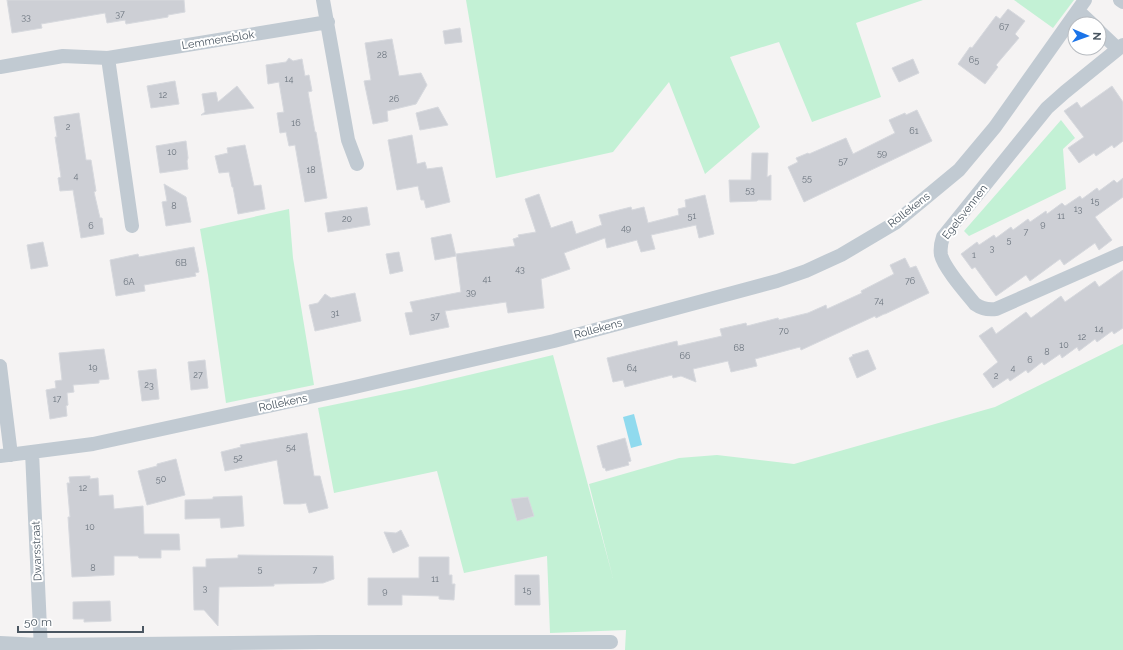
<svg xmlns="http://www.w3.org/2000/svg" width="1123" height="650" viewBox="0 0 1123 650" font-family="Raleway,sans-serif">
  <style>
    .green { fill: #c3f1d5 }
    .water { fill: #90daee }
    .building { fill: #cdcfd5; stroke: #d7d9de }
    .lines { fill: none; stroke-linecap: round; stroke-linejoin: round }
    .minor { stroke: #c1cad2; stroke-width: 14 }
    .labels { text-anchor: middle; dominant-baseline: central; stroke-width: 4; stroke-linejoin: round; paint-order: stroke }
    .number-label { font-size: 9px; fill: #6b747e }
    .street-label { font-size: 11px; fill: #4a5661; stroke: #fff }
  </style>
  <rect width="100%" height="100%" fill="#f5f3f3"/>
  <path class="green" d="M466,0H923L856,23L881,97L812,122L779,42L730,57L760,127L705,174L669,82L613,152L496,178Z
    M1014,0H1074L1053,28Z
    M1061,120L1075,138L1063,149L1066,189L969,236L964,231Z
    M289,209L293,258L314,385L226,403L208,275L200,229Z
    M1123,344V650H625L626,630L550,633L547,556L464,573L437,471L334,493L318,408L414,388L553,355L613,578L589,484L679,458L717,455L794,464L995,407Z"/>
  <path class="water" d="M634,414L642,445L631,448L623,417Z"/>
  <path class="building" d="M7,0H184L185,12L168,15V17L126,24L125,20L107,23L105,13L41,24L42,28L12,33Z
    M1008,9L1025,21L1015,34L1019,38L996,65L998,67L985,84L958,64L970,47L972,48L996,16L1000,19Z
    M460,28L462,42L445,44L443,31Z
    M392,39L399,76L421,73L427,85L416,104L387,111L388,121L373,124L364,81L371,80L365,43Z
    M289,58L293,61L302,59L305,76L309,75L312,91L308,92L315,132H316L327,198L305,202L295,145L289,146L286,132L280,133L277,113L284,112L279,82L268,84L266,65L286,62Z
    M913,59L919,73L899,82L892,68Z
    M175,81L179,104L151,108L147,86Z
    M237,86L254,108L201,115L205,112L202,94L216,92L218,102Z
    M1112,86L1123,102V141L1114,148L1112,145L1096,156L1094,153L1079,163L1068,148L1084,137L1064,111L1077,102L1081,108Z
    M438,107L448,125L420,130L416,113Z
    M917,110L932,141L804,202L788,167L798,162L796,158L808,153L809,154L846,138L853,154L895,133L889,120L905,113L906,115Z
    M79,113L86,160H91L96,191L94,192L100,218H102L104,234L81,238L73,190L60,191L58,178L61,177L55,137H57L54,117Z
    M412,135L417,164L425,162L427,169L442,167L450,202L426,208L424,200H421L418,186L397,190L388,140Z
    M186,141L188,158L187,161L188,169L160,173L156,146Z
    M245,145L254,186L261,185L265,209L238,214L233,187H232L229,172L219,173L215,156L228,153L227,148Z
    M752,153H768L767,177L771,175V200H758L757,201L730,202L729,180H751Z
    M1123,178V197L1095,217L1112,240L1099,250L1095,243L1064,265L1060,259L1030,281L1026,275L996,296L975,267L972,269L961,254L977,242L979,245L994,235L996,238L1011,227L1013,230L1028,219L1030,222L1046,211L1047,214L1062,203L1065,206L1080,196L1082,199L1097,188L1099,191L1114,180L1117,183Z
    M164,184L186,197L191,222L166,226L162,202L167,201Z
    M539,194L551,228L572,221L576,234L602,225L599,215L631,207L632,210L644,207L648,223L679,215L678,209L686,207L685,200L705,195L714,234L699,238L696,225L651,235L655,249L641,252L637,240L607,248L605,238L564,253L570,269L541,279L544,308L508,313L506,302L445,311L449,327L410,335L405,313L413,312L410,302L461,292L456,254L515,246L513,239L519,237L518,235L536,232L525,199Z
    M367,207L370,225L328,232L325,213Z
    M451,234L456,256L435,260L431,238Z
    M43,242L48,266L31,269L27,245Z
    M194,247L199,272L195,273L196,276L144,285L145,291L116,296L110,260L138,254L139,257Z
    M399,252L403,271L390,274L386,254Z
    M905,258L910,268L916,266L929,293L885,314H884L876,318L875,316L801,350L800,347L755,359L757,366L731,372L728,361L693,369L696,382L681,376L673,378L672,375L625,387L623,380L613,382L607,358L677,341L678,346L722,336L720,329L746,323L747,326L778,318L779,320L808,313L826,305L827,309L862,293L861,291L894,274L890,265Z
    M1123,270V328L1114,334L1112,331L1097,342L1095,339L1079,351L1077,347L1062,358L1060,354L1044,365L1042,362L1028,373L1026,370L1010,381L1008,378L993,388L983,374L998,362L979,336L992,327L996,334L1026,312L1031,318L1061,296L1065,302L1095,281L1099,287Z
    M355,293L361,321L315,331L309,305L318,303L325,294L331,298Z
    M104,349L109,379L99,380V383L73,385L74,392L67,393L68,405L66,406L67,416L50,419L46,390L56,388L55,381L62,380L59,353Z
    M868,350L876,369L857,378L849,358L853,356L852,355Z
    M205,360L208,388L191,390L188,362Z
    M156,369L159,399L142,401L138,371Z
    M307,433L314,476H320L328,508L309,513L306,503L300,504H284L277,460L225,471L221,452L241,447L240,445Z
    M625,438L631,461L628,462L629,465L606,471L605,468H603L597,446Z
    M176,459L185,495L147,505L138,471L157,466V464Z
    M90,476V479L98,478L99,496L113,495L114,509L143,506L144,534H179L180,550H161V558H139L138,556H114V575L72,577L68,517H70L67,483H70L69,477Z
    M242,496L244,526L221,528L220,518L185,519V500L213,499V497Z
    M528,497L534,516L517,521L511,499Z
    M401,530L409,546L393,553L384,532L396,533Z
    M238,555L333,556L334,579L323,583L274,584V586L219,587L218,626L204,610H194L193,567H206V559L238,558Z
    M419,557H449V575H452V584H455L454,600L439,599V596L402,595V605H368V578H419Z
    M515,575H539L540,605H515Z
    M110,601L111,621L84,622V619H73V602Z"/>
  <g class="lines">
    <path class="minor" d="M323,0L348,140L357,164
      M1120,0L1123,2
      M1078,11L1092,24
      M1099,31L1118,49
      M1123,45L1065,92L1047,108L943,237C941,243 940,249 941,255C944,268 966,293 975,304C982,309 988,310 996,309L1123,253
      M108,58L132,226
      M0,67L63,56L108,58L328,22
      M0,366L11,455
      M32,452L41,650
      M0,456L93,444L346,389L554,341L777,281L806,271L841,255L895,223L959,170L995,127L1085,0
      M0,643L41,645L320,642H611"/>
  </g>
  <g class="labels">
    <g class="number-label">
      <text x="120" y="14">37</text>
      <text x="26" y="17">33</text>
      <text x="1004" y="27">67</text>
      <text x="382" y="55">28</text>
      <text x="974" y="60">65</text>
      <text x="289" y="79">14</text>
      <text x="163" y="95">12</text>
      <text x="394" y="99">26</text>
      <text x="296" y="123">16</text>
      <text x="68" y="127">2</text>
      <text x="914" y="131">61</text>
      <text x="172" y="152">10</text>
      <text x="882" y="153">59</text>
      <text x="843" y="161">57</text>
      <text x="311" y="170">18</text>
      <text x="76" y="176">4</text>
      <text x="807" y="178">55</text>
      <text x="750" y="190">53</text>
      <text x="1095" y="201">15</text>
      <text x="174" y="206">8</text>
      <text x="1078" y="209">13</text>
      <text x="692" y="216">51</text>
      <text x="1061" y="216">11</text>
      <text x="347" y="219">20</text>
      <text x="1043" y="224">9</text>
      <text x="91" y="226">6</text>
      <text x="626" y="228">49</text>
      <text x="1026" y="232">7</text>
      <text x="1009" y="240">5</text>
      <text x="992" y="248">3</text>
      <text x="974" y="255">1</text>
      <text x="181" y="263">6B</text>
      <text x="520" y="269">43</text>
      <text x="487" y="279">41</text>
      <text x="910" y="281">76</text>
      <text x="129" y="282">6A</text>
      <text x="471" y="292">39</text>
      <text x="879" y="301">74</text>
      <text x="335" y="313">31</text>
      <text x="435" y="316">37</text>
      <text x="1099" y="329">14</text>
      <text x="784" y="331">70</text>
      <text x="1082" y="337">12</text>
      <text x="1064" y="345">10</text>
      <text x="739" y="348">68</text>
      <text x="1047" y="352">8</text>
      <text x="685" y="356">66</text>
      <text x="1030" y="360">6</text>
      <text x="93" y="367">19</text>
      <text x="632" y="368">64</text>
      <text x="1013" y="368">4</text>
      <text x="198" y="375">27</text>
      <text x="996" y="376">2</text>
      <text x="149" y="385">23</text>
      <text x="57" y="399">17</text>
      <text x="291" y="447">54</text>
      <text x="238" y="458">52</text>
      <text x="161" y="479">50</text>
      <text x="83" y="488">12</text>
      <text x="90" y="527">10</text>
      <text x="93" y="568">8</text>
      <text x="260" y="569">5</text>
      <text x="315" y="570">7</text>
      <text x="435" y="579">11</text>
      <text x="205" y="588">3</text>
      <text x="527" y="590">15</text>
      <text x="385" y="591">9</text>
    </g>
    <g class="street-label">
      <text transform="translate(218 40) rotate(-9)">Lemmensblok</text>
      <text transform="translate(909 210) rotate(-38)">Rollekens</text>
      <text transform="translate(965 212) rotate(-52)">Egelsvennen</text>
      <text transform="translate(598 329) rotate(-15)">Rollekens</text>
      <text transform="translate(283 403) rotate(-12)">Rollekens</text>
      <text transform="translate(37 551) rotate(-92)">Dwarsstraat</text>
    </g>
  </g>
  <g transform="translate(1087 36) rotate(92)"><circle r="19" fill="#ffffff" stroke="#b7bbc0"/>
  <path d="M0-3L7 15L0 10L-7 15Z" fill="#1a73e8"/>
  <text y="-6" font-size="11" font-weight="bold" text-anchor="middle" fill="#4a5661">N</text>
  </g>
  <path d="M18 626v6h125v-6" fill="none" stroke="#4a5661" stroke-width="2"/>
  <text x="24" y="626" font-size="12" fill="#4a5661" stroke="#ffffff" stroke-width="3" paint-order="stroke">50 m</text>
</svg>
